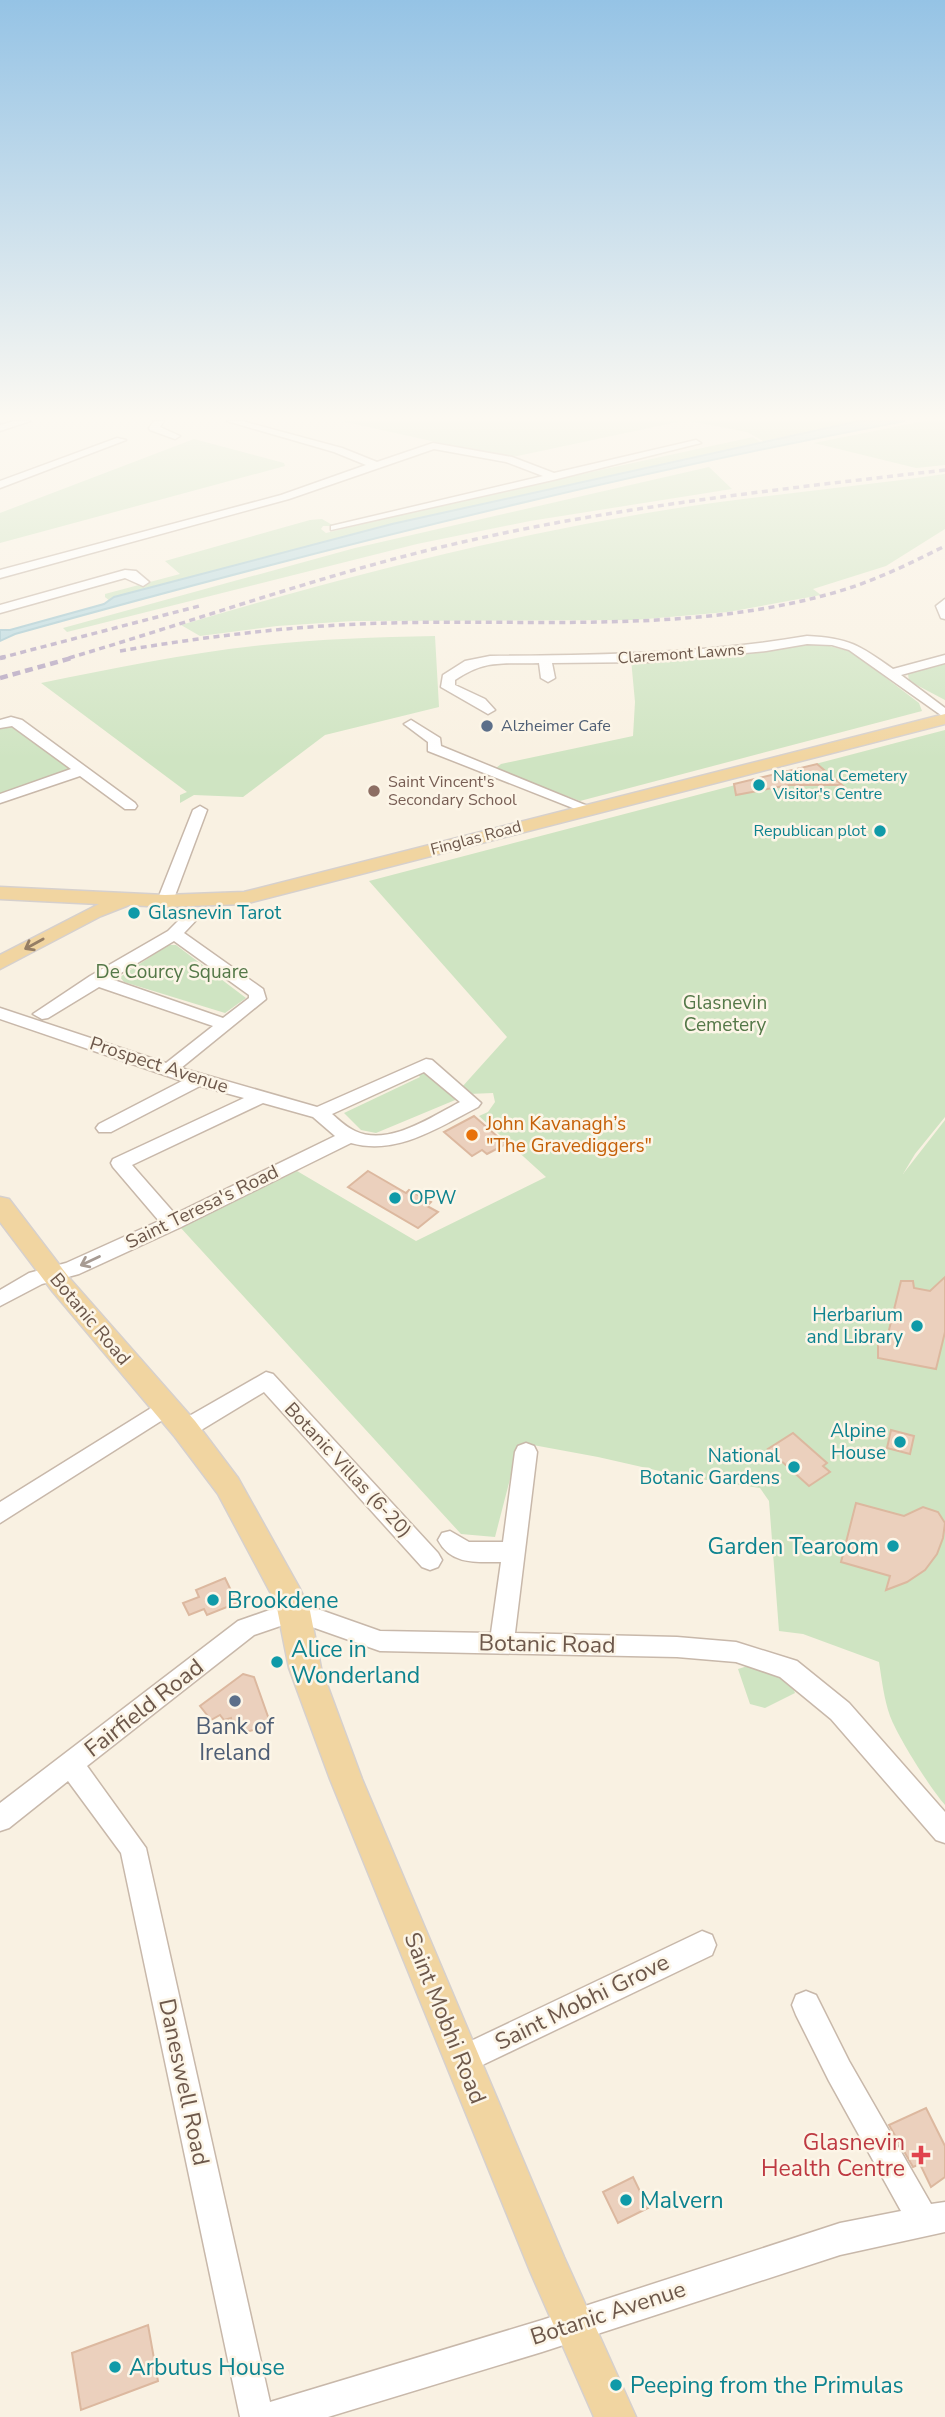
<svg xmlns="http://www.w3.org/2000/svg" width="945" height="2417" viewBox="0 0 945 2417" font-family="'Nunito Sans',sans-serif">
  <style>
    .green { fill: #cfe4c2 }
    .water { fill: #b9d9e0; stroke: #a1c7d0; stroke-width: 2 }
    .building { fill: #ebd0bd; stroke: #dcb89f; stroke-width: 2 }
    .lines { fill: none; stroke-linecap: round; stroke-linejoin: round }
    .minor-casing { stroke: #c8b8aa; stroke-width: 3 }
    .major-casing { stroke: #d6d0cd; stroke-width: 3 }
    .minor { fill: #fff; fill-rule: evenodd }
    .major { fill: #f1d5a1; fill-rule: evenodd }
    .rail-far1 { stroke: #b3a3c0; stroke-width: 3.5; stroke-dasharray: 6 4.5; stroke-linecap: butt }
    .rail { stroke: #b3a3c0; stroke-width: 4.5; stroke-dasharray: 8 5; stroke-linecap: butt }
    .oneway { stroke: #957e65 }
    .oneway2 { stroke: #a79b93 }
    .service-dot { fill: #5c6f8a; stroke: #fcf5e7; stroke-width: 2.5 }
    .culture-dot { fill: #0f9aa8; stroke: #fcf5e7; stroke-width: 2.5 }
    .education-dot { fill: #8d6e63; stroke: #fcf5e7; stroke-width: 2.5 }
    .food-dot { fill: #e8710a; stroke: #fcf5e7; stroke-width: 2.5 }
    .health-dot { fill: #e0444e; stroke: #fcf5e7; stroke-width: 2.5 }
    .labels { text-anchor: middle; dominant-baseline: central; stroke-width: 5; stroke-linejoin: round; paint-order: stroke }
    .far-street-label { font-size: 16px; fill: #6d584b; stroke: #fcf5e7 }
    .far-service-label { font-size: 16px; fill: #4e5e75; stroke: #fcf5e7; text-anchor: start }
    .far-culture-label { font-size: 16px; fill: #0d838f; stroke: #fcf5e7; text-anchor: start }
    .far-education-label { font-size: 16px; fill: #785e54; stroke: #fcf5e7; text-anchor: start }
    .culture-label { font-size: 19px; fill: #0d838f; stroke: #fcf5e7; text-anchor: end }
    .park-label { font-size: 19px; fill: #547848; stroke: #fcf5e7 }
    .street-label { font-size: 19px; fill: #6d584b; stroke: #fcf5e7 }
    .food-label { font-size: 19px; fill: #c56008; stroke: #fcf5e7; text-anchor: start }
    .near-culture-label { font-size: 23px; fill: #0d838f; stroke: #fcf5e7; text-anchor: start }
    .near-street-label { font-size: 23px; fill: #6d584b; stroke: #fcf5e7 }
    .near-service-label { font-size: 23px; fill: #4e5e75; stroke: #fcf5e7 }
    .near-health-label { font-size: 23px; fill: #be3a42; stroke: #fcf5e7; text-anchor: end }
  </style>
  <rect width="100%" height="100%" fill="#f9f1e2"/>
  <path class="green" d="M341,421H682L508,458Z
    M689,421H856L763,441L747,432Z
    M924,421H945V465L916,468L814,443Z
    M753,437L762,443L392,524L110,601L105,597V594L180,574L165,561L310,520L322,519L334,526H323L321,529L326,533L452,502Z
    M194,439L284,463L285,466L0,543V513Z
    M709,467L732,489L530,521L417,544L67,632L63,628L355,548Z
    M945,474V529L886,566L813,589L821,595L728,612L634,620L353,621L277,626L200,636L181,625C323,583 467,545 613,519C723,498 835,490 945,474Z
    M435,636L439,707L325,735L243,797L194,795L180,803V795L187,792L41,683C115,668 188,653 263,645C320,639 377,637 435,636Z
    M807,640L852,652L919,703L922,711L580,801L495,769L501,764L633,736L635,702L631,659Z
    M945,664V700L909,681L908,674Z
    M10,724L73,769L0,794V728Z
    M945,730V1117L915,1154L903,1174L945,1120V1805C930,1788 898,1737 890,1716C884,1699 882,1681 879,1662L803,1634L779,1631L769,1501L760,1488L686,1477L598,1457L533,1445L526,1452L518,1448L495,1537L461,1534L180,1227L297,1171L416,1241L546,1177L479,1116L488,1112L495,1102L493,1093L469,1094L462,1087L507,1037L369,881Z
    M168,945H176L246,998L225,1013L124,982L120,977Z
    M427,1070L460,1098L376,1133L361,1130L344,1113L420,1077L418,1074Z
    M751,1665L790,1681L795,1693L765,1708L750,1704L738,1669Z"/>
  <path class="water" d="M859,421H905C605,478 308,552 15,634L0,641V630H10L104,604L114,597L392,524Z"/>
  <path class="building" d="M817,764L842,785H789L736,795L734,784Z
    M474,1116L506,1144L487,1154L482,1150L472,1156L444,1132Z
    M368,1171L406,1193L409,1190L431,1202L427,1206L438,1212L418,1228L348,1187Z
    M945,1277V1332L936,1369L878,1358V1332L888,1334L901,1281H913L914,1288L930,1291Z
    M891,1430L914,1436L910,1454L887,1448Z
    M793,1433L827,1463L823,1466L830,1472L809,1486L768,1449Z
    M856,1503L904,1516L923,1507L938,1512L945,1523L943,1538L937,1554L925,1570L907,1582L886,1590L890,1576L841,1562Z
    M225,1578L237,1603L207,1615L204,1609L189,1615L183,1603L199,1597L196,1590Z
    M243,1674L254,1677L271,1725L235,1735L231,1718L224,1720L220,1715L211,1720L200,1706Z
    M926,2108L945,2146V2177L931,2187L920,2164L913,2167L889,2125Z
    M633,2177L648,2208L618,2223L603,2192Z
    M148,2325L158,2381L81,2410L72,2353Z"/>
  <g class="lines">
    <defs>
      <path id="minor" d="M15,421H30L0,431V425Z
        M154,421H164L160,427L180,436L175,439L150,430L149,428Z
        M227,421H242L342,448L377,462L433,443L512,457L554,473L696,440L701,443L553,480L331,530V526L543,476L506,462L434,449L289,499L0,578V570L281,495L366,465L334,452Z
        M117,438L126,440L0,488V481Z
        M125,570L136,571L149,582L143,586L125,578L0,613V605Z
        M945,599V619L941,618L936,606Z
        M807,636C849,638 859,645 893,669L945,655V663L901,675L945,708V718L849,650L832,645L807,644L766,651L649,662L552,663L555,678L548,682L541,678L539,663C503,664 486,659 455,680V685L485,699L495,710L488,714L441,687L443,675L465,661L490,656C596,655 702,654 807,636Z
        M11,717L22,720L135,803L137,806L135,809H125L80,776L0,803V794L71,769L12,726L0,728V720Z
        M411,720L440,738L441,746L595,809L588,813L583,812L428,751V742L404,724Z
        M200,806L207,810L173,901L171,904H159L157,901L193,810Z
        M193,910L201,915L184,933L263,989L266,999L181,1068L317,1107L426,1059L432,1060L481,1103L478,1107C439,1127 397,1156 351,1143L179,1228L79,1274L42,1284L0,1306V1290L29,1273L66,1263L159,1221L113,1167L111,1163L113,1159L244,1098L200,1086L111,1132H99L96,1128L99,1124L182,1081L0,1019V1008L166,1063L213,1026L99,987L48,1018L42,1019L33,1014L90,976L168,931L187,912ZM174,941L249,995V998L223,1018L111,979ZM424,1072L460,1102C431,1117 388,1147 355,1131C346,1127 339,1120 332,1114ZM263,1103L313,1117L335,1136L175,1214L132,1165Z
        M266,1372L273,1374L438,1553L442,1560L438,1567L430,1570L422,1567L264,1392L193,1435L185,1437L177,1435L174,1429L177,1423Z
        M164,1400L172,1402L175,1408L172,1414L0,1523V1502Z
        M526,1443L534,1446L537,1452L515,1633L677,1637L736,1642L797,1661L849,1703L945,1812V1843L936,1840L831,1719L780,1677L736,1662L677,1657L380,1651L295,1621L254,1635L87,1766L146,1848L270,2402L542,2320L840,2223L901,2211L829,2081L796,2015L792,2005L796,1995L806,1991L816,1995L849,2061L931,2204L945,2202V2232L840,2255L542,2352L328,2417H240L121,1853L68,1781L9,1828L0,1831V1803L238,1621L295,1601L380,1631L491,1633L501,1562C476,1562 451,1565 438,1540L442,1533L450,1531L469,1542H503L515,1452L518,1446Z
        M702,1931L712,1935L716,1945L712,1955L472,2070L462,2074L452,2070L448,2060L452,2050Z"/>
      <path id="major" d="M945,714V724L244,904L165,907L129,905L101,916L0,969V955L99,904L0,899V887L165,895L244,892Z
        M0,1197L9,1199L71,1280L195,1421L238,1478L300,1589L310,1611L321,1668L362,1779L564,2257L636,2417H594L530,2271L330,1779L289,1668L276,1603L218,1494L175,1437L53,1292L0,1222Z"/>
    </defs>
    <use href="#minor" class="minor-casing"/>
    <use href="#major" class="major-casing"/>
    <use href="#minor" class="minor"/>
    <use href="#major" class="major"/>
    <path class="rail-far1" d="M120,651C209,636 299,625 389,623C533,619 682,633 822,596C866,585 905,566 945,546
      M0,658L203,605
      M69,658C191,622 310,579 433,549C601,508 774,490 945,470"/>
    <path class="rail" d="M0,658L5,657
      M0,678L75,657"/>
  </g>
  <defs><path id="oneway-shaft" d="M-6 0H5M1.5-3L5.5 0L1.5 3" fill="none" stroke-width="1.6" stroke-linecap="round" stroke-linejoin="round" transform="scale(1.75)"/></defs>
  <use class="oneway" href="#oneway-shaft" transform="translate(34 944) rotate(151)"/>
  <use class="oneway2" href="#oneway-shaft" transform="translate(90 1261) rotate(155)"/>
  <linearGradient id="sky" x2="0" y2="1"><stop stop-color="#95c3e5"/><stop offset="0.55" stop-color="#fcf9f2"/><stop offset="1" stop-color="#fcf9f2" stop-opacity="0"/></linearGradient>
  <rect width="945" height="759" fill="url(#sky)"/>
  <g class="service-dot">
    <circle cx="487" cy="726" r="7"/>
    <circle cx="235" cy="1701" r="7"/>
  </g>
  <g class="culture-dot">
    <circle cx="759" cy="785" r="7"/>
    <circle cx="880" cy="831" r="7"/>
    <circle cx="134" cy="913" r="7"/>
    <circle cx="395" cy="1198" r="7"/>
    <circle cx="917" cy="1326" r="7"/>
    <circle cx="900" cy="1442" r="7"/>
    <circle cx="794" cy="1467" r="7"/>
    <circle cx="893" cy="1546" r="7"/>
    <circle cx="213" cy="1600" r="7"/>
    <circle cx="277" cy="1662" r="7"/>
    <circle cx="626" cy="2200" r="7"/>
    <circle cx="115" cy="2367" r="7"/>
    <circle cx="616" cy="2385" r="7"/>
  </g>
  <circle class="education-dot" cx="374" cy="791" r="7"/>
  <circle class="food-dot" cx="472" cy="1135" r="7"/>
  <path class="health-dot" d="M917.5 2144.5h7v7h7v7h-7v7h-7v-7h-7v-7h7z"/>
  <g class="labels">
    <g class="far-street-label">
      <text transform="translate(681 654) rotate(-4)">Claremont Lawns</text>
      <text transform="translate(476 838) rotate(-15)">Finglas Road</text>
    </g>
    <g class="far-service-label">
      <text x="501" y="726">Alzheimer Cafe</text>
    </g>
    <g class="far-culture-label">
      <text x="773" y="776">National Cemetery<tspan x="773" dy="18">Visitor's Centre</tspan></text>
      <text x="866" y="831" text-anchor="end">Republican plot</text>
    </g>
    <g class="far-education-label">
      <text x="388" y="782">Saint Vincent's<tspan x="388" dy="18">Secondary School</tspan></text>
    </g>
    <g class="culture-label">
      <text x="148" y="913" text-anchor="start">Glasnevin Tarot</text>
      <text x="409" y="1198" text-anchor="start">OPW</text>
      <text x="903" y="1315">Herbarium<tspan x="903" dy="22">and Library</tspan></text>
      <text x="886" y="1431">Alpine<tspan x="886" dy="22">House</tspan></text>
      <text x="780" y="1456">National<tspan x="780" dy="22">Botanic Gardens</tspan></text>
    </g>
    <g class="park-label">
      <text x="172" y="972">De Courcy Square</text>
      <text x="725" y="1003">Glasnevin<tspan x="725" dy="22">Cemetery</tspan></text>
    </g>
    <g class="street-label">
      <text transform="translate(159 1065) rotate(18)">Prospect Avenue</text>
      <text transform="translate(202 1207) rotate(-26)">Saint Teresa's Road</text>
      <text transform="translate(90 1319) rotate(50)">Botanic Road</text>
      <text transform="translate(348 1470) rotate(47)">Botanic Villas (6-20)</text>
    </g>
    <g class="food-label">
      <text x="486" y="1124">John Kavanagh’s<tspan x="486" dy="22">"The Gravediggers"</tspan></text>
    </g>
    <g class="near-culture-label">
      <text x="879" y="1546" text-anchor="end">Garden Tearoom</text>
      <text x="227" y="1600">Brookdene</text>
      <text x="291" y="1649">Alice in<tspan x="291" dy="26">Wonderland</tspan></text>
      <text x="640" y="2200">Malvern</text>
      <text x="129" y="2367">Arbutus House</text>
      <text x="630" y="2385">Peeping from the Primulas</text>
    </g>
    <g class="near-street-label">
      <text transform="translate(547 1644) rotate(1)">Botanic Road</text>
      <text transform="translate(144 1708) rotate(-38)">Fairfield Road</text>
      <text transform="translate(582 2002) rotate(-26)">Saint Mobhi Grove</text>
      <text transform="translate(445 2018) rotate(68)">Saint Mobhi Road</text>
      <text transform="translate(184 2082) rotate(78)">Daneswell Road</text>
      <text transform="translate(608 2313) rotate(-18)">Botanic Avenue</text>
    </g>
    <g class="near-service-label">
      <text x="235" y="1726">Bank of<tspan x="235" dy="26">Ireland</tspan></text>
    </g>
    <g class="near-health-label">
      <text x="905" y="2142">Glasnevin<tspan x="905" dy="26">Health Centre</tspan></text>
    </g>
  </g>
</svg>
